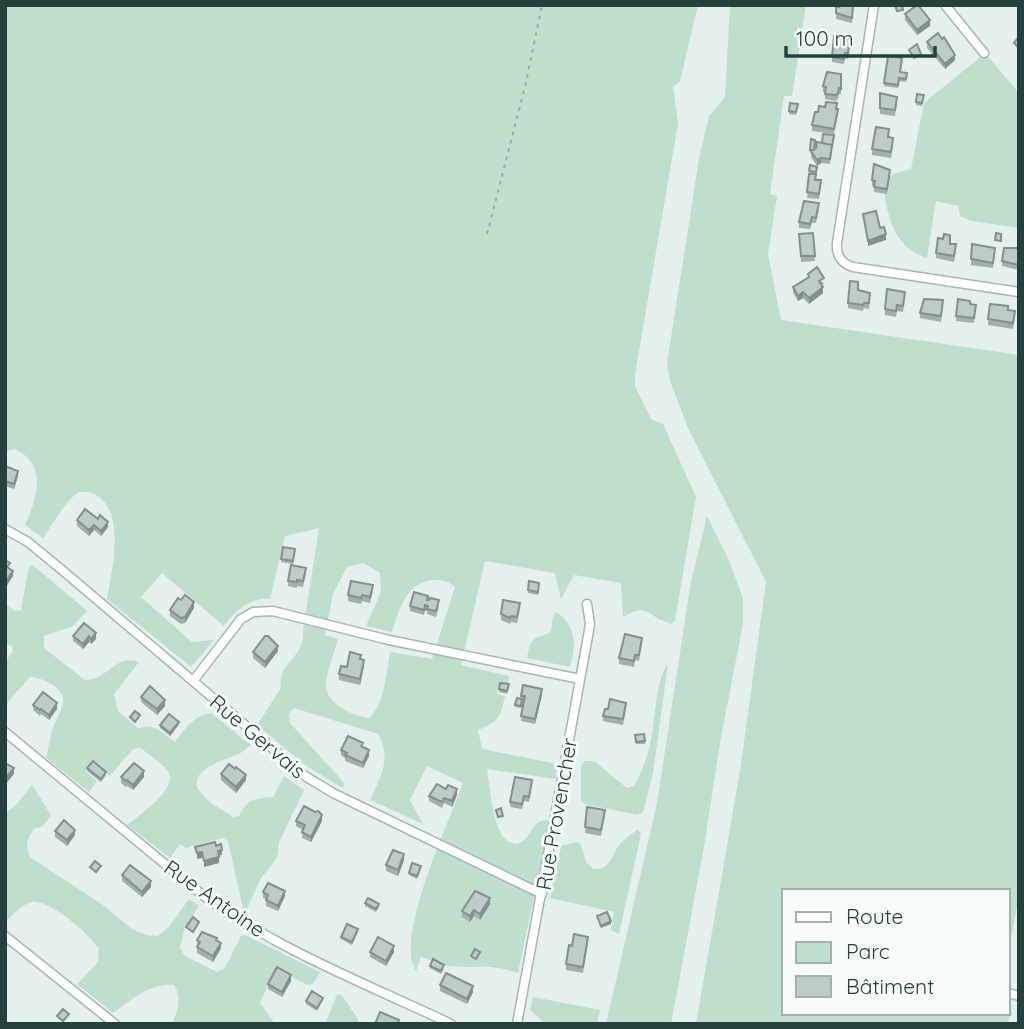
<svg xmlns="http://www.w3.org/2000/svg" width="1024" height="1029" viewBox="0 0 1024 1029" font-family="Quicksand,sans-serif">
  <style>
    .green { fill: #bfdfcd; fill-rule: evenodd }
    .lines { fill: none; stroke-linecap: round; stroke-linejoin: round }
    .minor-casing { stroke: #a7b7b4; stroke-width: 11 }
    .path { stroke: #86b2ac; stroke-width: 2; stroke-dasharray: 3.5 5; stroke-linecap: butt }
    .minor { stroke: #fff; stroke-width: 8 }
    .wall { fill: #a3afad }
    .shaded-wall { fill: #858f8d }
    .building { fill: #beccc9; stroke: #858f8d; stroke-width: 2 }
    .labels { text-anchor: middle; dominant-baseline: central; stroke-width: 6; stroke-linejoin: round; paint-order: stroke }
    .street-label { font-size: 21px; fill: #24413e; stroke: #f6fbf9 }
  </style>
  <rect width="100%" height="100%" fill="#e5efec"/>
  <path class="green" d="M5,5H698L680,81L673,87L678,123L635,375V386L651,419L663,424L696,497L675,620L672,624C646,618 651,601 623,617L621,583L574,575L561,599L555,573L485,561L461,665L509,676L507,686L499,685L497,694L505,696C500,718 499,721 478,730L482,749L558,764L555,779L487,769C490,787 493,839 512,843C517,845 523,842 526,838C535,827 534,820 550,820L518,973C489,963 476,969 449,966C439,965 431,959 421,957L416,971C414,966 411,961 411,956C407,911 447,827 463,783L427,766L410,800L423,824L370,800C381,775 392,760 378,734L294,708L289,714L290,723L345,784L342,788L305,765L257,725L281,688C277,661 305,660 303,630L319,528L285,536L270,599C250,597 235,611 224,626L162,573L141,597L192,642L214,640L191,667L107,599C112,571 126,512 96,495C90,492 82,490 76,494C65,502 51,527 43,538L25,525C33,507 45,477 29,459C26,455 19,452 15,449L5,451ZM363,563L380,573L381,592L366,626L392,632C399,609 407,581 435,580C443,580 449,582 455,587L432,659L390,652C387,670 384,707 369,718C355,717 327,704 326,687C325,676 335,651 338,639L325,635L333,594L347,567Z
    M730,5H806L792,96H784L770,194L777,196L768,254L781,320L1019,355V897L1008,954V891H784V1013H1008V1006H1012L1008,1024H696L740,771L766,582L688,428L670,381L667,363L700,153L709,116L725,97Z
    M985,53L1019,93V228L971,221L960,216L958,206L936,201L927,258C893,247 888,217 883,186L893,174L911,169L924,103Z
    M707,516L728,558L743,598V624L721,737L704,847L671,1024H606L657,803L691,581Z
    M33,565L87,611L73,626L44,636V648L85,680C107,680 117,653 139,662L114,694L118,711L139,729C152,721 164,734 175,742C186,728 193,716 211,713L251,745C248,747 245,750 242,752C231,759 182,769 201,793C208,803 223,810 233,817L239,816C248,798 254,799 273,797L284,776L304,790L279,842L277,858L261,878L246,911L243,909L228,841L223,838L186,848L180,844L170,858L127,825C139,815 181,788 167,770C160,762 149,755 141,748L133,749L110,776L91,763L85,771L97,781L89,792L46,758C48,749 50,739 52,730C55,721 62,711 63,703C66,688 41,677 30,677L8,702L5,712V662L13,651L12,646L5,644V604L15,611L21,610L29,566Z
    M556,612C577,625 576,646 570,667L527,658C531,636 533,640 551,632L553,616Z
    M668,664L653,773L643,812L638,815L584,804L581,800V766L584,761H594L627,788L634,786C642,771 648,757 651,739C656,717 655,680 668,664Z
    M32,785L51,815L43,826L34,829C27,839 25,846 30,857L103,905L132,929L146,935L158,936L169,927L189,899L199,906L185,927L180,948L185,956L217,972L225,968L241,936L245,935L320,972L313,984L308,985L280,971L274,972L260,1003L275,1024H172C178,1011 182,998 174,985C151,982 131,1000 113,1013L77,984L98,962L99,949C90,935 50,899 32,902C22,904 13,915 5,922V813L16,805Z
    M638,829L641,834L619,934L611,930L614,912L550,898L561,846L577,842L581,845L586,862L593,869C612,870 610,856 620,844C624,839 632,834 638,829Z
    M341,994L358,1019V1024H325L337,995Z
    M533,997L600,1010L597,1024H546L530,1010Z"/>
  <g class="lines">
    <defs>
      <path id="minor" d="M874,5L837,243C836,256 841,263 853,267L1019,292
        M945,5L984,53
        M5,529L28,542L62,570L305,776L333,793L542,894
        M193,681L241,619L253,612L273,611L389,640L580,679
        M5,732L200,893C275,949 367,984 451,1024
        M5,936L115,1024
        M1008,993L1019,996
        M517,1024L588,636L590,624L587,604"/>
    </defs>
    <use href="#minor" class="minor-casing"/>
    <path class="path" d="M487,234L525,87L542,5"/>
    <use href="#minor" class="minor"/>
  </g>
  <path class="wall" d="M854,5L852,23L836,19V13L839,7Z
    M905,14L930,26L917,35L905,20Z
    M942,39L955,60L945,69L927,48V42Z
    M850,44L848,59L845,58L844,64L832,62V57Z
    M900,72L907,73L906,82L899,81L898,88L884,86V83Z
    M841,74V94H839L838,99L836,101L825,99V92H823V86Z
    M880,93L897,103L895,116L880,114Z
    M924,95L922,106L916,105V102Z
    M790,103L798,104L796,115L789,114Z
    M837,109L838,114L834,134L812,131V125L818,112Z
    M834,138L830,164L821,163L817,166L811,157V153H810L811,139L814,149L822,143Z
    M888,138L893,144L891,158L872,155V149Z
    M817,169L816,180L821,186L819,199L807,198L809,174V171Z
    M890,175L887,194L874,192V186H872V180Z
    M819,209L816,223H812L810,229L799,228V222Z
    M813,233L815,261L801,262L799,234Z
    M943,239L950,244L956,250L954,262L936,258V253Z
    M972,244L995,253L993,268L971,265Z
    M1019,248V270L1002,266V261Z
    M808,274L824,283L822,285L823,293L809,304L803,298L798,301L793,293V287L808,278Z
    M858,290L870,298L869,309L864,308L863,311L848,308V303Z
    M905,298L903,312L897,311L896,317L885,315V309Z
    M970,304L976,310L974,323L956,321V316Z
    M943,305L941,322L920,318V313Z
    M1008,310L1015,316L1013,329L988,325V319Z
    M5,466L18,476L14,489L5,486Z
    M77,520L108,527L101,536L94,530L89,536L77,526Z
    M295,552L293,564L281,562V559Z
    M306,573L303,587L297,586V588L288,586V581Z
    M529,581L539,583L538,595L528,593Z
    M373,591L370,603L362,601L361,604L348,601V595Z
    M181,600L194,608L185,623L181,624L170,616V610Z
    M428,600L439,606L436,617L427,614V611H425L424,615L410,611V606Z
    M520,609L517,623L511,622L510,624L501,620V614Z
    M84,623L96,639L91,644L89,642L83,649L73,641V636Z
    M642,643L639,661L635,660L634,667L619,664V658Z
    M278,651L265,668L253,658V652Z
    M361,659L364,666L360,685L339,680V674L347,667Z
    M509,687L507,694L499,692V689Z
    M542,695L535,724L521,721L524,702L522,701L521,708L515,707V705L521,699V696Z
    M141,697L165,706L157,715L141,702Z
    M33,705L57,709L49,720L41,714L40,716L33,710Z
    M626,708L623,725L603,721V716L608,709Z
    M179,724L170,736L160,728V725Z
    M644,734L645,744H636L635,735Z
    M363,747L369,756L363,768L345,761V758L341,755V750Z
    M87,768L106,775L101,782L87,771Z
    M221,774L246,780L236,793L221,780Z
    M121,777H144L133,790L127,786L126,787L121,783Z
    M532,785L529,802L524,801L522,809L510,807V802Z
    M457,795L452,807L444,803L442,808L429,801V796Z
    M587,807L605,816L601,836L585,833Z
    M296,821H322L311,842L302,838L303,830L296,826Z
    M55,831L75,835L67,846L55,837Z
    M404,860L398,876L386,871V865Z
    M421,869L417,879L409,875V873Z
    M122,875L151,887L142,897L122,881Z
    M263,892L285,896L278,911L266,906V899L263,898Z
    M365,903L379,907L376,912L365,906Z
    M490,904L480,920L474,916L470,922L462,917V911Z
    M358,932L352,945L341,939V937Z
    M197,940L217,941L221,948L213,962L197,953Z
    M588,942L583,973L566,970V964L572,946Z
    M370,952H394L386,966L370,957Z
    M430,966L444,968L441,974L430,968Z
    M291,981L282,997L268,989V984Z
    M440,985L473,992L467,1004L440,991Z
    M323,1000L317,1011L306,1004V1001Z"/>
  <path class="shaded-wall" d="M930,20V26L917,35V30Z
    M955,55V60L945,69V64Z
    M821,158V163L817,166V160Z
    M886,234V240L868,246V241Z
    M823,287V293L809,304V298Z
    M803,292V298L798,301V296Z
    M18,471V476L14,489V484Z
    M108,522V527L101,536V531Z
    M94,525V530L89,536V530Z
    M13,571V576L6,587V581Z
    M194,602V608L185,623V617Z
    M96,633V639L91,644V639Z
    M89,636V642L83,649V644Z
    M278,646V651L265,668V662Z
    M364,660V666L360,685V679Z
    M542,689V695L535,724V719Z
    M165,700V706L157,715V709Z
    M57,703V709L49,720V715Z
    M179,722V724L170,736V733Z
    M369,750V756L363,768V763Z
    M14,768V774L5,785V779Z
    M144,771V777L133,790V785Z
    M246,775V780L236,793V787Z
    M457,789V795L452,807V801Z
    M322,815V821L311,842V837Z
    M75,830V835L67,846V840Z
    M222,850V855L218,856V851Z
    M202,852V858L197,859V853Z
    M404,854V860L398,876V870Z
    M219,857V863L204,867V861Z
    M151,881V887L142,897V892Z
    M285,891V896L278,911V906Z
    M490,898V904L480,920V914Z
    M474,910V916L470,922V916Z
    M611,921V924L601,928V926Z
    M221,943V948L213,962V956Z
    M394,946V952L386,966V961Z
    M291,975V981L282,997V992Z
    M473,986V992L467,1004V999Z"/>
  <path class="building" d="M840,5H853L852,18L836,13V7H839Z
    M895,5H902L903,10L897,11Z
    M917,5H918L930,20L917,30L905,14Z
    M938,33L942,39L944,37L955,55L945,64L927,42Z
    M834,36L850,39L848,53H845L844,59L832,57Z
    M1017,39L1019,41V48L1014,43Z
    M917,44L921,54L914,58L909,50Z
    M888,56L902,58L900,72L907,73L906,79L899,78L898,85L884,83Z
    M827,72L841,74V89L839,88L838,93L836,95L825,94L826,87L823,86Z
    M880,93L897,97L895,110L880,108Z
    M917,94L924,95L922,103L916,102Z
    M826,102L837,103L836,109H838L834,129L812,125L815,112H818L819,106L825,107Z
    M790,103L798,104L796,112L789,111Z
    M876,127L889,129L888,137L893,138L891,152L872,149Z
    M823,134L834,135L832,147V145L822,143Z
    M811,139L815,140L814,150H810Z
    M817,142L832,145L830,159L821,158L817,160L811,151L816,148Z
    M874,164L890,170L887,189L874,187L875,181L872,180Z
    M810,165L817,167L816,172L809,171Z
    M809,174H816L815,180H821L819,194L807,192Z
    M804,201L819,203L816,218L812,217L810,224L799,222Z
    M876,211L880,228L884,227L886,234L868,241L863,214Z
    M813,233L815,256H801L799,234Z
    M996,233L1001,234V241L995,240Z
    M944,234L950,235V244H956L954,256L936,253L938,238L943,239Z
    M972,244L995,248L993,263L971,259Z
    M1004,248H1019V265L1002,261Z
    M817,267L824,278L819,281L823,287L809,298L803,292L798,296L793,287L809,277L808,274Z
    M850,281L858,282V290L870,293L869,303H864L863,305L848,303Z
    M887,289L905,292L903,306L897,305L896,311L885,309Z
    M924,299L943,300L941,316L920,313Z
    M958,299L970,301V304L976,305L974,318L956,316Z
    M990,304L1008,306V310L1015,311L1013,323L988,319Z
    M5,466L18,471L14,484L5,481Z
    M85,509L98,519L100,515L108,522L101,531L94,525L89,530L77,520Z
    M283,547L295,549L293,561L281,559Z
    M5,560L10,563L7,567L13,571L6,581Z
    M291,565L306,568L303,581L297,580V582L288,581Z
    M351,581L373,585L370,597L362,595L361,598L348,595Z
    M529,581L539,583L538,592L528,590Z
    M414,592L428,596L427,600H429L430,598L439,600L436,611L427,609L428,606L425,605L424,610L410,606Z
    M185,595L194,602L185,617L181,618L170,610L178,598L181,600Z
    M503,600L520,603L517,617L511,616L510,618L501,614Z
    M84,623L96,633L91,639L89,636L83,644L73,636Z
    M625,634L642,638L639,655H635L634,661L619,658Z
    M265,636H268L278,646L265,662L253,652Z
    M350,652L361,655L360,659L364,660L360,679L339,674L341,666L347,667Z
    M500,683L509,684L507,691L499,689Z
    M523,685L542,689L535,719L521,716L525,696H521Z
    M150,686L165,700L157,709L141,697Z
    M43,692L57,703L49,715L41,709L40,710L33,705Z
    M517,698L522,699L521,706L515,705Z
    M610,699L626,703L623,719L603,716L605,709H608Z
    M135,711L140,715L135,722L130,717Z
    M169,714L179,722L170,733L160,725Z
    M644,734L645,741L636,742L635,735Z
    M348,736L363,743L361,746L369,750L363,763L345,755L347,753L341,750Z
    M93,761L106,772L101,779L87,768Z
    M5,763L14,768L5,779Z
    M134,763L144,771L133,785L127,780L126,781L121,777Z
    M229,764L235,769L236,767L246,775L236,787L221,774Z
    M515,777L532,780L529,797L524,796L522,804L510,802Z
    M437,784L446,789L448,785L457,789L452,801L444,798L442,802L429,796Z
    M304,806L315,812L318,811L322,815L311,837L302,832L305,825L296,821Z
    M587,807L605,810L601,830L585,827Z
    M501,808L503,816L498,817L496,810Z
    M64,820L75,830L67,840L55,831Z
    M215,842L216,846L221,844L222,850L218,851L219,857L204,861L202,852L197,853L195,847Z
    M393,850L404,854L398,870L386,865Z
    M95,861L101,866L96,872L90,867Z
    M412,863L421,866L417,876L409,873Z
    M130,865L151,881L142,892L122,875Z
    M268,883L285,891L278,906L266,900L268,895L263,892Z
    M475,891L490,898L480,914L474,910L470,916L462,911Z
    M368,898L379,904L376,909L365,903Z
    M607,912L611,921L601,926L597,916Z
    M193,917L199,922L193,932L186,927Z
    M347,924L358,929L352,942L341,937Z
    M202,932L217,938L216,940L221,943L213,956L197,947L200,942L197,940Z
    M574,934L588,937L583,967L566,964L569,945L572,946Z
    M378,937L394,946L386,961L370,952Z
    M475,949L480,952L476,959L471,956Z
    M433,959L444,965L441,971L430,966Z
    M277,967L291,975L282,992L268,984Z
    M446,973L473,986L467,999L440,985Z
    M312,991L323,998L317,1008L306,1001Z
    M63,1009L69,1014L63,1021L57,1016Z
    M380,1012L399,1020L397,1024H375Z"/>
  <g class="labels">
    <g class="street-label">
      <text transform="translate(258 736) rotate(40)">Rue Gervais</text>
      <text transform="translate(556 814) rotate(-80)">Rue Provencher</text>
      <text transform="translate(215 898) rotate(35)">Rue Antoine</text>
    </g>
  </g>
  <rect width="1024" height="1029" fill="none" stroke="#24413e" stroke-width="14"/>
  <rect x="782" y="889" width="228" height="126" fill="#f6fbf9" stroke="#a2b1ae" stroke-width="2"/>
  <rect x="796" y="912" width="35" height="10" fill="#ffffff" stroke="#a2b1ae" stroke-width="2"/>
  <text x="846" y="924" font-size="21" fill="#24413e">Route</text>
  <rect x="796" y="942" width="35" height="21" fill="#bfdfcd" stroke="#a2b1ae" stroke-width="2"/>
  <text x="846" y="959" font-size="21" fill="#24413e">Parc</text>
  <rect x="796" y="976" width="35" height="21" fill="#beccc9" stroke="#a2b1ae" stroke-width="2"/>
  <text x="846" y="994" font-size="21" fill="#24413e">Bâtiment</text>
  <path d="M786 46v10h149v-10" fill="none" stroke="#24413e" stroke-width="3.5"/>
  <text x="796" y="46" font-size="21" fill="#24413e" stroke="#f6fbf9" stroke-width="5" paint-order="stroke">100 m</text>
</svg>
